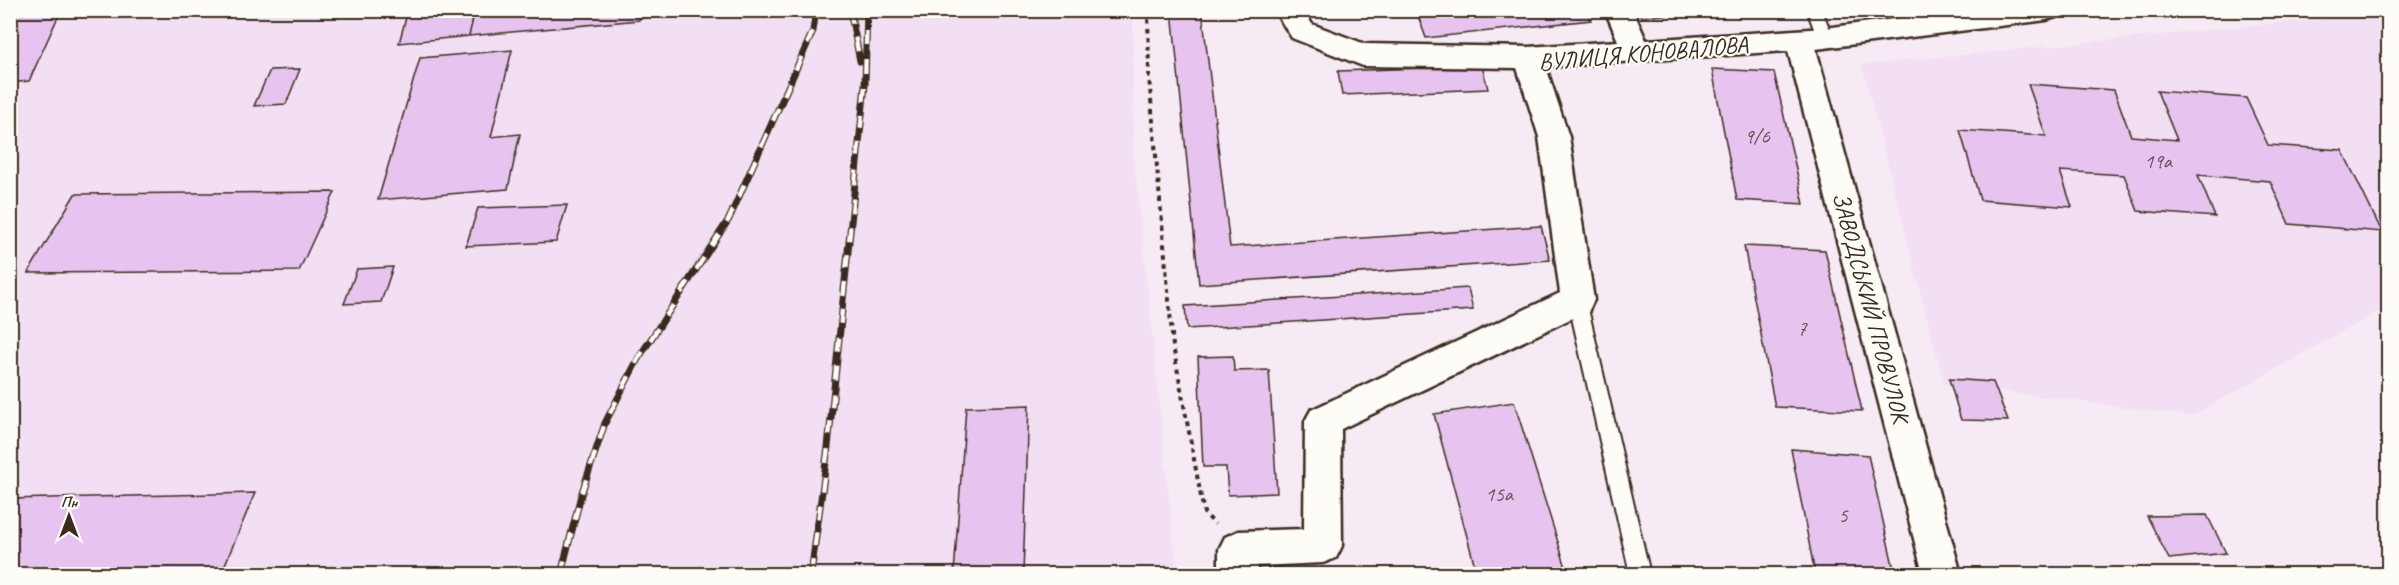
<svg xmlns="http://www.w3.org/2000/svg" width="2399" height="585" viewBox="0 0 2399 585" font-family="Caveat,sans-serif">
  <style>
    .built { fill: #f2dff3 }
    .building { fill: #e7c4ef; stroke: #3b2a1e; stroke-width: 1.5 }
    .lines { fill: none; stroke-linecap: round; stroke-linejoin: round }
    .service-casing { stroke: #3b2a1e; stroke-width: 4 }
    .minor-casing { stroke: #3b2a1e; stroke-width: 5 }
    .path { stroke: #3b2a1e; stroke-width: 4; stroke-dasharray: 4.5 4.5; stroke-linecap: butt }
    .service { fill: #fdfcf7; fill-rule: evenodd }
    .minor { fill: #fdfcf7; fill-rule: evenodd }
    .rail-casing { stroke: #3b2a1e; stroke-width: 7 }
    .rail { stroke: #fdfcf7; stroke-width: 4.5; stroke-dasharray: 14; stroke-linecap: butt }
    .labels { text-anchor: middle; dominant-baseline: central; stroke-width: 4.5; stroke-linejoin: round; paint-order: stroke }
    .number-label { font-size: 21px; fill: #665052 }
    .street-label { font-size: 24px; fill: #3b2a1e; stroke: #fdfcf7 }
  </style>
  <rect width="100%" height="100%" fill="#f6ebf5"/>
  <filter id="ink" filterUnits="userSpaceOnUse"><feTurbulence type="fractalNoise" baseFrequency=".0167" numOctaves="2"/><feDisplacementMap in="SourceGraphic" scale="12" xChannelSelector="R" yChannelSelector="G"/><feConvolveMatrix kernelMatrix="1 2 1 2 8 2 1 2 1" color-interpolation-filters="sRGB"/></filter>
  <g filter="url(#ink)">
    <path class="built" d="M10,11H1133V148L1177,574H11Z
      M2388,12V313H2375L2192,416L1944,384L1862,65Z"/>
    <path class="building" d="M10,10H61L29,81L10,83Z
      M408,10H475L469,36L399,43Z
      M475,10H641L639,20L469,36Z
      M1172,10H1202L1230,247L1541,226L1550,260L1199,284Z
      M1416,10H1587L1591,20L1426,38Z
      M1639,10H1723L1642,17Z
      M512,50L491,137L520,134L508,189L378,200L420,58Z
      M1482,66L1488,89L1342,95L1338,71Z
      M300,69L286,104L254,106L270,70Z
      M1712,69L1774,72L1804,204L1737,200Z
      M2028,84L2114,90L2131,136L2177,140L2157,91L2246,98L2268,145L2342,150L2382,232L2289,224L2270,181L2198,175L2215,217L2138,211L2124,175L2060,171L2072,207L1980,200L1960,130L2046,136Z
      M335,192L299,271L28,273L75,194Z
      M567,205L556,242L466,246L478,208Z
      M1744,246L1825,250L1862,411L1775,407Z
      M393,267L381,302L344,304L357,269Z
      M1468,288L1473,310L1187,329L1185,306Z
      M1233,356L1234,371L1269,370L1277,493L1228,495L1226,467H1203L1198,357Z
      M1949,379L1993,382L2008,421L1961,420Z
      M1514,402L1568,574H1477L1434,414Z
      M1029,405L1023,574H954L966,407Z
      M1791,449L1868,455L1895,574H1815Z
      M255,493L221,574H10V499Z
      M2207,515L2226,553L2169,559L2147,516Z"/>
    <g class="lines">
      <defs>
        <path id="service" d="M1807,10H1822L1833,38L1831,42H1819Z
          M1577,292L1583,295L1586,300L1650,574H1630L1568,300L1571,295Z"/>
        <path id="minor" d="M1274,10H1303L1312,24L1365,44L1528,47L1618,41L1605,10H1633L1646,40L1825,28L1962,10H2060L2056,17L2046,20L1816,49L1961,574H1923L1788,51L1546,67L1569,137L1594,300L1589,310L1341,429L1342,546L1336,558L1323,563L1257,566V574H1219V549L1225,537L1238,531L1304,529L1305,421L1311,410L1560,293L1539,137L1517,68L1363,66L1292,38Z"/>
      </defs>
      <use href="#service" class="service-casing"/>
      <use href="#minor" class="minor-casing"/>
      <path class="path" d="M1148,10L1149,77L1173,346L1204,513L1215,524"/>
      <use href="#service" class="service"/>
      <use href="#minor" class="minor"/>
      <defs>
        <path id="rail" d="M850,10L860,61
          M561,574L581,495L605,423L638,359L729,219L813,31L816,10
          M811,574L828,447L865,85L867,10"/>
      </defs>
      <use href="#rail" class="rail-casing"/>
      <use href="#rail" class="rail"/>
    </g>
  </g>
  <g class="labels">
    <g class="number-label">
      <text x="1757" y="136">9/6</text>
      <text x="2158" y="161">19а</text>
      <text x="1802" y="328">7</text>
      <text x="1499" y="494">15а</text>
      <text x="1843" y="515">5</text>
    </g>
    <g class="street-label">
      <text transform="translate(1643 53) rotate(-5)">ВУЛИЦЯ КОНОВАЛОВА</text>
      <text transform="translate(1871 307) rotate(75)">ЗАВОДСЬКИЙ ПРОВУЛОК</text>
    </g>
  </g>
  <rect width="2399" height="585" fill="none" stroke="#fdfcf7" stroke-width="36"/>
  <rect x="18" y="18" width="2363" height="549" fill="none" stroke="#3b2a1e" stroke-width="2" filter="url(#ink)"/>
  <g transform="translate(69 516)" stroke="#fdfcf7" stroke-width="4.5" paint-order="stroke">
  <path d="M0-4.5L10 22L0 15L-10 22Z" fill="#3b2a1e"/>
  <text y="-9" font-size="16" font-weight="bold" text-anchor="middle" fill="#3b2a1e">Пн</text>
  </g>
</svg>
